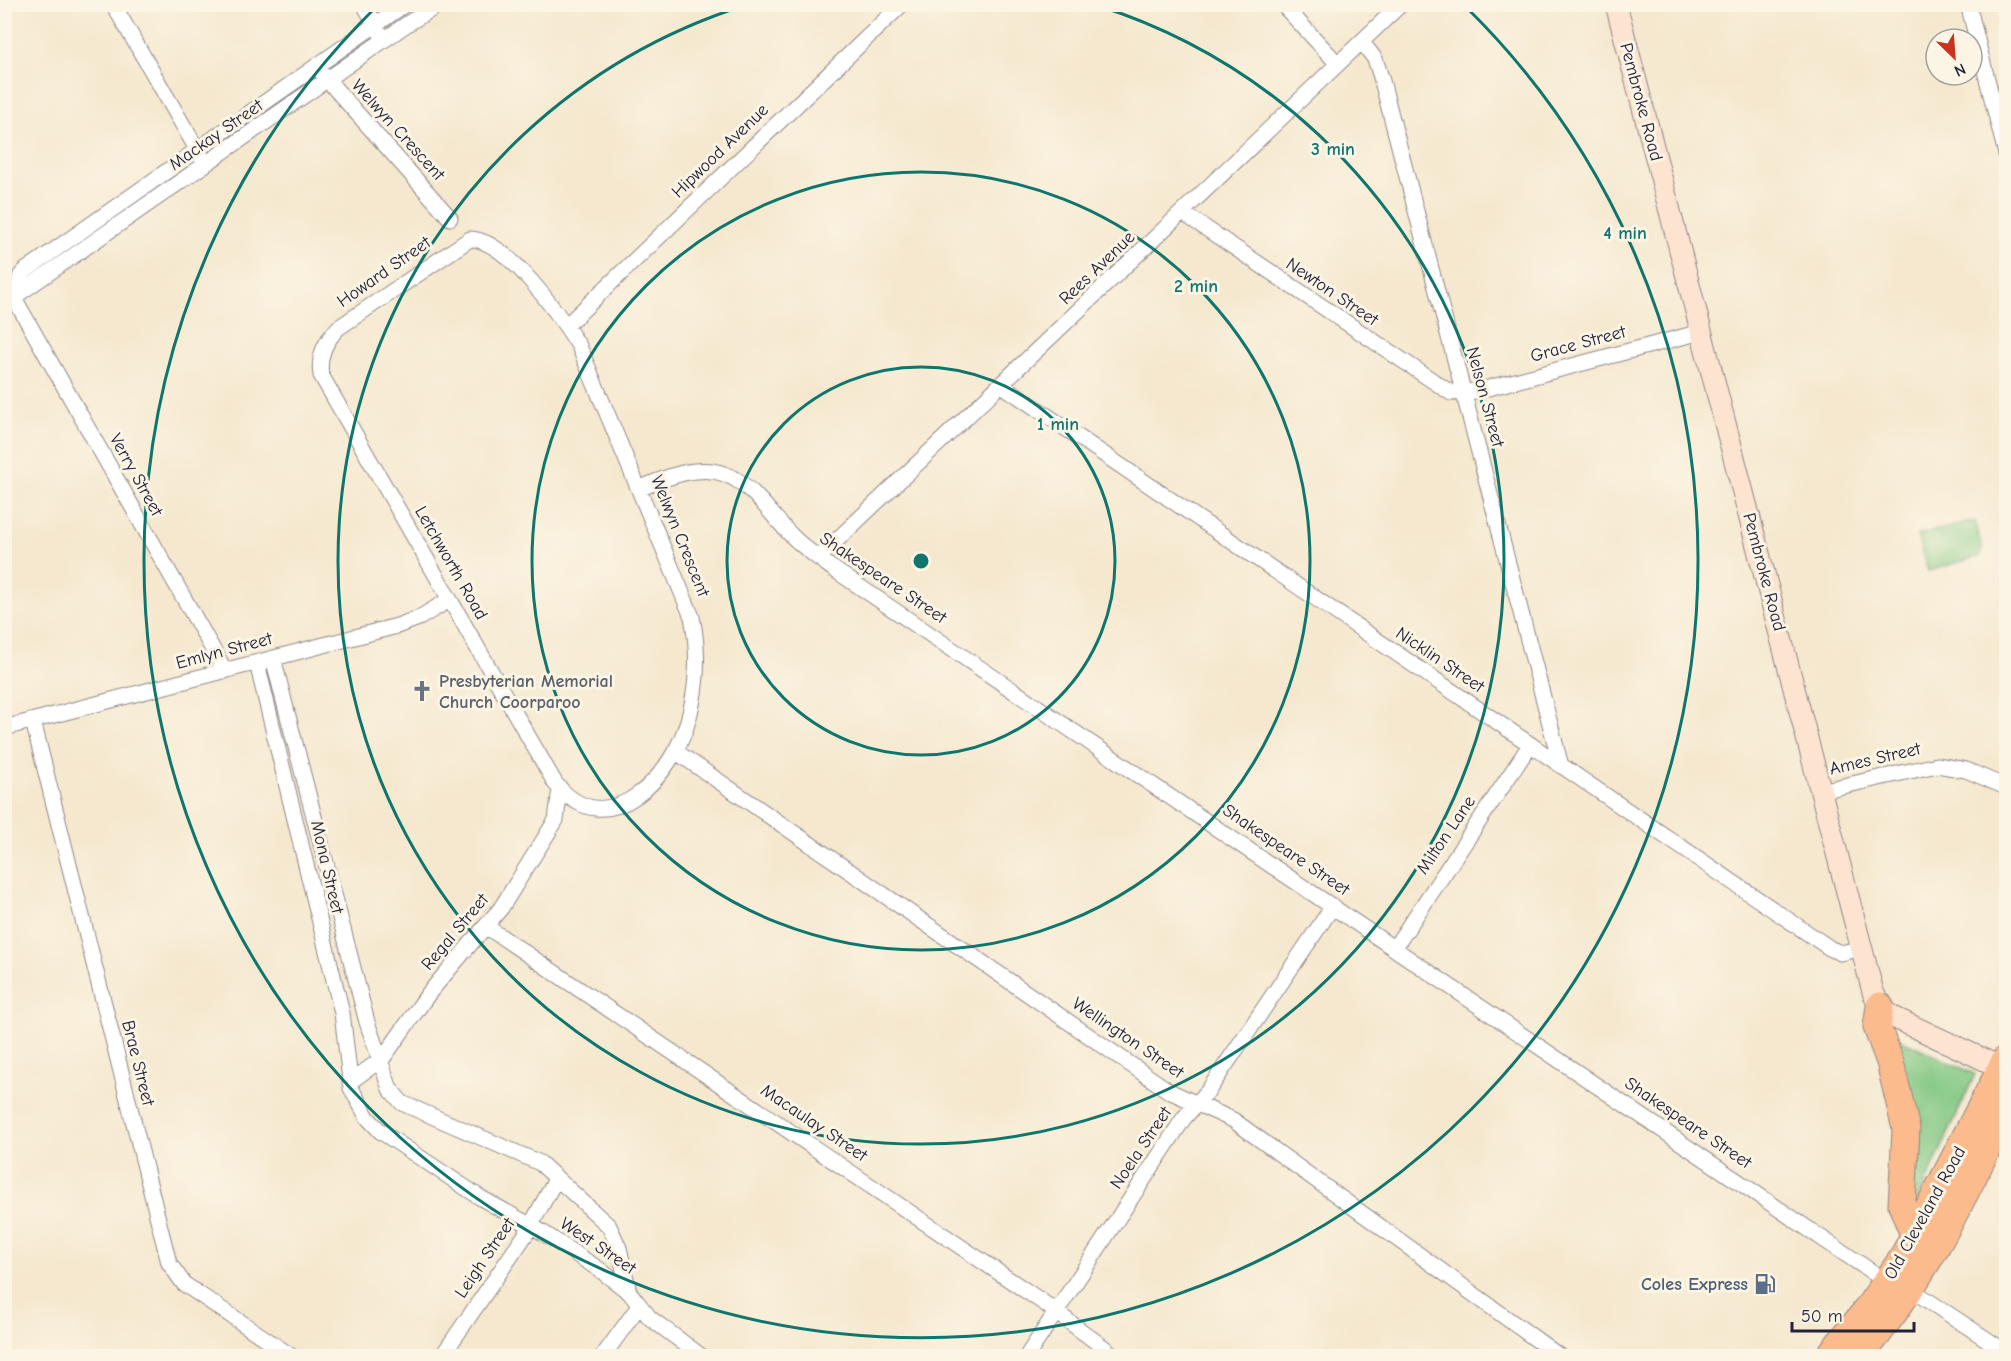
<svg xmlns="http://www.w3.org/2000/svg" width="2011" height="1361" viewBox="0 0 2011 1361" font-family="'Comic Neue',sans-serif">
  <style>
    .green { fill: #83c883; stroke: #52755f; stroke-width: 1.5 }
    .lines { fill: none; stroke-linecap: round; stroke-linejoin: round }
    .street-casing { stroke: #8c8585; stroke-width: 17 }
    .secondary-casing { stroke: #8c8585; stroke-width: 23 }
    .highway-casing { stroke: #8c8585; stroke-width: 29 }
    .street { stroke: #fff; stroke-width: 15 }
    .secondary { stroke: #fde4d1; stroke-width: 21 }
    .highway { stroke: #fbbb8d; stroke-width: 27 }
    .ring { fill: none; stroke: #0f766e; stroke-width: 3 }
    .labels { text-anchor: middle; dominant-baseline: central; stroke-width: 6; stroke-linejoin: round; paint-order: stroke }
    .street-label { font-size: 18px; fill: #22223b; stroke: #fcf5e5 }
    .worship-label { font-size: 18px; font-weight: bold; fill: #5b616d; stroke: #fcf5e5; text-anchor: start }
    .service-label { font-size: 18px; font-weight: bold; fill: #4e5e75; stroke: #fcf5e5; text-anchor: end }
    .centre { fill: #0f766e; stroke: #fcf5e5; stroke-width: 3 }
    .ring-label { font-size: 18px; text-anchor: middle; font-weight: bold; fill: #0f766e; stroke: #fcf5e5; stroke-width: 6; stroke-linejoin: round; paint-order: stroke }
  </style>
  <rect width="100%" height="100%" fill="#fcf5e5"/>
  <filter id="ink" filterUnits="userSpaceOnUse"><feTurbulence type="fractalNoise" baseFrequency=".0167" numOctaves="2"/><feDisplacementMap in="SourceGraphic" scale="12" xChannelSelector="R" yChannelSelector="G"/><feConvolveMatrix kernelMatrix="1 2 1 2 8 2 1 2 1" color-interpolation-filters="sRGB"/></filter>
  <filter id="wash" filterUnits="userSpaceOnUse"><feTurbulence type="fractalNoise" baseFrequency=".008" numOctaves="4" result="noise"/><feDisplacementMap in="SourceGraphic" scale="24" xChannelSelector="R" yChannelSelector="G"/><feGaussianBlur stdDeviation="1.35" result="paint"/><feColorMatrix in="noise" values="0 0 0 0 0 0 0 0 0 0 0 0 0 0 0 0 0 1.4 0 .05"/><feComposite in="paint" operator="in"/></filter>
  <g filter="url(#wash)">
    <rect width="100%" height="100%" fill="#f5e8cf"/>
    <path class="green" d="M1975,521L1982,547L1981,556L1928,571L1917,535Z
      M1891,1035L1975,1074L1914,1209Z"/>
  </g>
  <g filter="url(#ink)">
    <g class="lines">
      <defs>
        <path id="street" d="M113,4L202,158
          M364,4L380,33
          M1282,4L1338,64
          M1968,4L2006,154
          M1362,42L1375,59L1381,77L1561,766
          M323,75L450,218
          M1183,213L1451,393L1477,391L1701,332
          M470,239C507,239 560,316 579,346L692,617C699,651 698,684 689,717C675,774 608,848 555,783L321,375C318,356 325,342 338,328Z
          M4,280L225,671
          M14,298L21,275L26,270L405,4
          M4,304L407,24L440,4
          M566,326L902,4
          M1002,385L1831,949L1841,953L1862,948
          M639,489C664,478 697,464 724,474C752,483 772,517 792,536C804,548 818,558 832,568L1829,1243L1887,1282L1912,1290L2006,1352
          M818,558L1401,4
          M273,658L367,1022L390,1089L402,1103L540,1163L609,1226L619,1248L629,1292
          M257,663L342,1013L351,1088L367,1117L380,1131L481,1198L542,1232L600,1270L629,1292L650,1318L701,1356
          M33,721L169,1263L184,1284L291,1356
          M4,728L397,626L419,618L449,600
          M675,751L1169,1091L1233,1120L1559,1356
          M1821,791L1937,765L1966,770L2006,787
          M487,927L1044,1303L1115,1356
          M1395,947L1530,745
          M350,1082L383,1058L429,993L501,908L556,820L560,788
          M442,1356L526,1234L556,1179
          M603,1356L639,1306
          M1027,1356L1184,1118L1208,1091L1333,906"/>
        <path id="secondary" d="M1616,4L1873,992L1880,1006L1893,1017L2006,1070"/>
        <path id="highway" d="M1880,1006L1877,1027L1890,1062L1906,1129L1902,1205L1915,1237
          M1829,1356L1865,1312L1902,1259L2006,1059
          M1860,1356C1924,1281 1963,1198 2006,1110"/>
      </defs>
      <use href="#street" class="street-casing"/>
      <use href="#secondary" class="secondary-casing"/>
      <use href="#highway" class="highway-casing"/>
      <use href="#street" class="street"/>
      <use href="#secondary" class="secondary"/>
      <use href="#highway" class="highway"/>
    </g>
  </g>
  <g class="ring">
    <circle cx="921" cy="561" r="194"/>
    <circle cx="921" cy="561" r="389"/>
    <path d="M1096 5A583 583 0 1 1 746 5"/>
    <path d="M1466 7A777 777 0 1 1 376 7"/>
  </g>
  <defs>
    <symbol id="church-bare" viewBox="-9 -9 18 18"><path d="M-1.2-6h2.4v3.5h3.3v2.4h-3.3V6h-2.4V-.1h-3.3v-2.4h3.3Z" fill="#6b7280" stroke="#fcf5e5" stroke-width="2.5" paint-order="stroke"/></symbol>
    <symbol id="fuel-bare" viewBox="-9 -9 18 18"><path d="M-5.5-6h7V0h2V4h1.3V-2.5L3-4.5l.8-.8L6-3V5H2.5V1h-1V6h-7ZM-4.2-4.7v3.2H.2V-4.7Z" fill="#5c6f8a" stroke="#fcf5e5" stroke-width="2.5" paint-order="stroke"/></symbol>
  </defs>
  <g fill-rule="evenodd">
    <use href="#church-bare" x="407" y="676" width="30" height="30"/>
    <use href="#fuel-bare" x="1750" y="1269" width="30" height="30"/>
  </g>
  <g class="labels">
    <g class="street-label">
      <text transform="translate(1641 102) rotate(75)">Pembroke Road</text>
      <text transform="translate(398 130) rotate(48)">Welwyn Crescent</text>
      <text transform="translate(216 135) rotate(-35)">Mackay Street</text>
      <text transform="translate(720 151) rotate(-44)">Hipwood Avenue</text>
      <text transform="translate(1097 268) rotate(-44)">Rees Avenue</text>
      <text transform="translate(384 272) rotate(-35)">Howard Street</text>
      <text transform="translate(1332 292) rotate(34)">Newton Street</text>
      <text transform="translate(1578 344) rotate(-15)">Grace Street</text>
      <text transform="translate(1485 397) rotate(75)">Nelson Street</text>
      <text transform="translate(136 475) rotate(61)">Verry Street</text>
      <text transform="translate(680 536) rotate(68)">Welwyn Crescent</text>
      <text transform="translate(451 563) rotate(60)">Letchworth Road</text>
      <text transform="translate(1764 572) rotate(75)">Pembroke Road</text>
      <text transform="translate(883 578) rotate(34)">Shakespeare Street</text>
      <text transform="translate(224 651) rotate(-15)">Emlyn Street</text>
      <text transform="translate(1440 660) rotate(34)">Nicklin Street</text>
      <text transform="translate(1875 759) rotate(-13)">Ames Street</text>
      <text transform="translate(1446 835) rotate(-56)">Milton Lane</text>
      <text transform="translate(1286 850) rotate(34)">Shakespeare Street</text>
      <text transform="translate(327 867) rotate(77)">Mona Street</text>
      <text transform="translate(455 932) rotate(-50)">Regal Street</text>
      <text transform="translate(1128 1038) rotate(34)">Wellington Street</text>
      <text transform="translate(138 1063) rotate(76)">Brae Street</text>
      <text transform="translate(814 1123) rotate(34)">Macaulay Street</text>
      <text transform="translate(1688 1123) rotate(34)">Shakespeare Street</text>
      <text transform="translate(1141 1148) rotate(-56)">Noela Street</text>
      <text transform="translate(1925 1213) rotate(-61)">Old Cleveland Road</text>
      <text transform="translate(598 1246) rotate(34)">West Street</text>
      <text transform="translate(485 1258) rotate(-56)">Leigh Street</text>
    </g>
    <g class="worship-label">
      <text x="439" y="681">Presbyterian Memorial<tspan x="439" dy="21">Church Coorparoo</tspan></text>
    </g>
    <g class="service-label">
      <text x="1748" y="1284">Coles Express</text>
    </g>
  </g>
  <circle cx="921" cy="561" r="9" class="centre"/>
  <g class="ring-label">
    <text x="1333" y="155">3 min</text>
    <text x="1625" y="239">4 min</text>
    <text x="1196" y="292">2 min</text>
    <text x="1058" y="430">1 min</text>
  </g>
  <rect width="2011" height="1361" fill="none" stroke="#fcf5e5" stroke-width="24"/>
  <g transform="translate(1954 57) rotate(155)"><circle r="28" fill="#fcf5e5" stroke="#a5a1a1" stroke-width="1.5"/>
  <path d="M0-4.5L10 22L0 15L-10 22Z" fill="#c8321e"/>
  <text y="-9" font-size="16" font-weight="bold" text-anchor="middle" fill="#22223b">N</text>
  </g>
  <path d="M1792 1322v9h122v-9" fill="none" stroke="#22223b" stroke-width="3"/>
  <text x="1801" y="1322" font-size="18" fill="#22223b" stroke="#fcf5e5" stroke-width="4.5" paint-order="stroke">50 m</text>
</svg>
